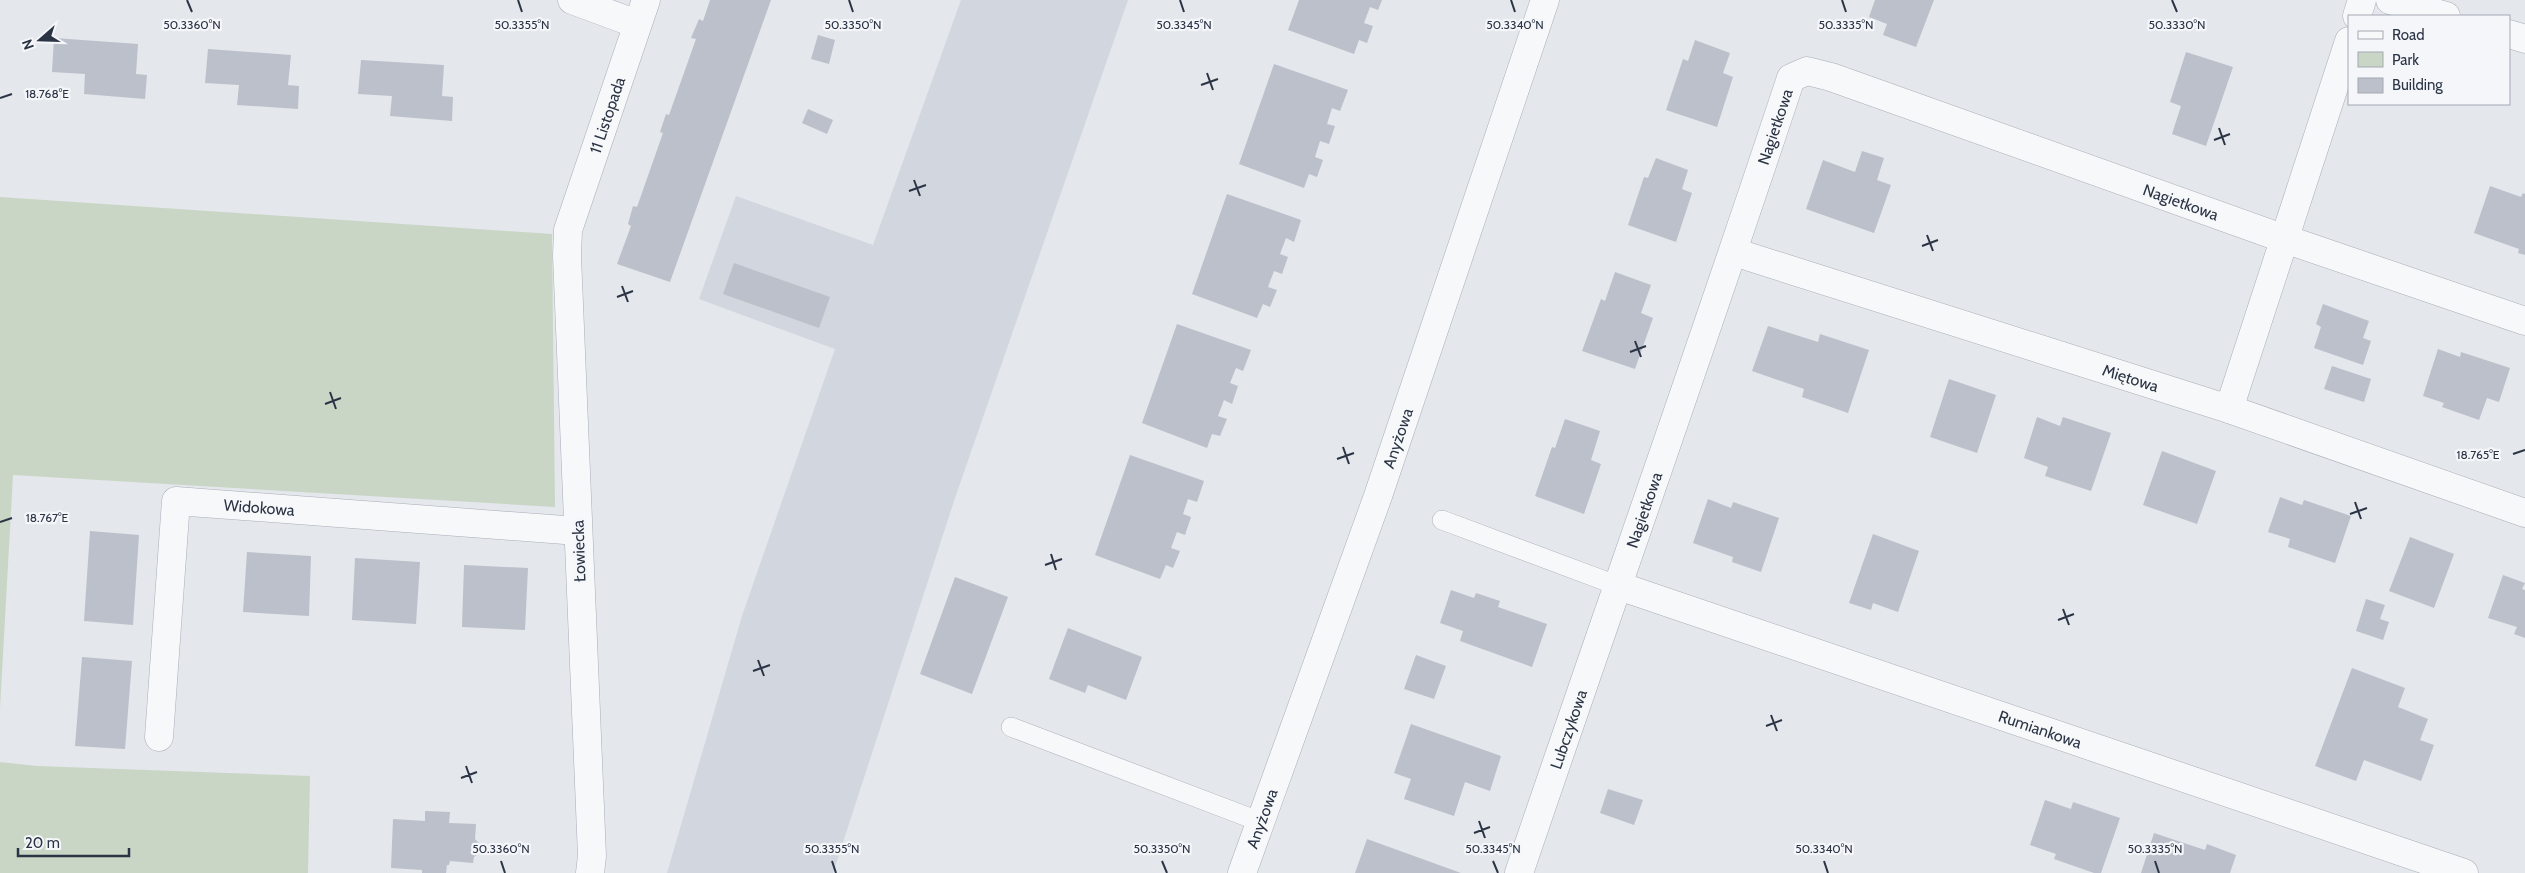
<svg xmlns="http://www.w3.org/2000/svg" width="2525" height="873" viewBox="0 0 2525 873" font-family="Cabin,sans-serif">
  <style>
    .built { fill: #d2d6de }
    .green { fill: #c9d6c5 }
    .building { fill: #bbc0ca }
    .lines { fill: none; stroke-linecap: round; stroke-linejoin: round }
    .lane-casing { stroke: #a9aeb7; stroke-width: 20 }
    .street-casing { stroke: #a9aeb7; stroke-width: 29 }
    .lane { stroke: #f7f8fa; stroke-width: 19 }
    .street { stroke: #f7f8fa; stroke-width: 28 }
    .ticks { fill: none; stroke: #2b3445; stroke-width: 2 }
    .labels { text-anchor: middle; dominant-baseline: central; stroke-width: 4.5; stroke-linejoin: round; paint-order: stroke }
    .street-label { font-size: 16px; fill: #2b3445; stroke: #f4f6f9 }
    .ticks-label { font-size: 12px; text-anchor: middle; fill: #2b3445; stroke: #f4f6f9; stroke-width: 4.5; stroke-linejoin: round; paint-order: stroke }
  </style>
  <rect width="100%" height="100%" fill="#e4e7ec"/>
  <path class="built" d="M961,0H1128L955,498L833,873H667L742,616L835,349L699,299L736,196L873,245Z"/>
  <path class="green" d="M0,197L552,234L555,507L13,475L0,708Z
    M0,762L37,766L310,776L308,873H0Z"/>
  <path class="building" d="M710,0H771L670,282L617,264L631,226L628,224L633,206L637,207L663,133L660,132L666,114L669,115L696,39L691,38L699,19L703,21Z
    M1299,0H1382L1378,10L1370,7L1364,23L1373,26L1367,43L1359,40L1354,54L1288,30Z
    M1875,0H1934L1916,47L1883,35L1887,24L1869,17Z
    M818,35L835,40L829,64L811,59Z
    M54,38L138,44L136,74L147,75L145,99L84,94L85,74L52,72Z
    M1695,40L1730,53L1723,73L1733,77L1717,127L1666,110L1683,59L1688,61Z
    M208,49L291,55L288,85L299,86L298,109L237,105L239,85L205,83Z
    M2186,52L2233,67L2206,146L2172,134L2181,106L2170,102Z
    M361,60L444,65L442,96L453,97L452,121L390,116L392,96L358,94Z
    M1274,64L1348,90L1340,111L1332,108L1327,124L1335,126L1329,144L1320,141L1315,157L1323,160L1317,177L1309,174L1304,188L1239,164Z
    M808,109L833,120L827,134L802,123Z
    M1862,151L1884,158L1877,180L1891,185L1874,233L1806,209L1823,160L1855,172Z
    M1656,158L1688,170L1682,189L1692,193L1676,242L1628,225L1644,177L1648,178Z
    M2490,186L2521,197L2523,193L2525,194V255L2518,253L2519,249L2474,233Z
    M1227,194L1301,220L1294,242L1286,238L1280,254L1288,257L1282,274L1274,271L1268,287L1277,290L1270,307L1263,304L1257,318L1192,294Z
    M734,263L830,297L819,328L723,294Z
    M1615,272L1651,285L1641,313L1653,318L1635,369L1582,351L1601,299L1605,301Z
    M2323,304L2369,321L2363,338L2371,341L2363,365L2314,348L2321,327L2316,324Z
    M1177,324L1251,350L1243,371L1236,368L1230,383L1238,386L1232,404L1224,400L1218,416L1227,419L1220,436L1212,434L1207,448L1142,423Z
    M1768,326L1818,342L1820,334L1869,350L1848,413L1802,397L1804,389L1752,371Z
    M2438,349L2460,357L2461,352L2510,368L2499,402L2487,398L2479,420L2442,407L2444,403L2423,396Z
    M2332,366L2371,379L2364,402L2324,389Z
    M1949,379L1996,395L1977,453L1930,437Z
    M2037,417L2060,426L2063,417L2111,433L2091,491L2045,476L2048,467L2024,458Z
    M1565,419L1600,431L1591,460L1601,464L1584,514L1535,496L1552,447L1555,448Z
    M2162,451L2216,471L2197,524L2143,505Z
    M1130,455L1204,481L1197,502L1188,499L1183,514L1191,517L1185,535L1177,532L1171,548L1180,551L1173,568L1166,565L1160,579L1095,555Z
    M2280,497L2302,505L2304,500L2351,516L2335,563L2288,547L2290,539L2268,532Z
    M1708,499L1731,508L1733,502L1779,518L1761,572L1732,562L1733,557L1693,543Z
    M90,531L139,535L133,625L84,621Z
    M1873,534L1919,551L1898,612L1873,603L1871,610L1849,603Z
    M2410,537L2454,554L2434,608L2389,591Z
    M247,552L311,556L309,616L243,612Z
    M355,558L420,562L416,624L352,620Z
    M464,565L528,568L525,630L462,627Z
    M2503,575L2525,583L2522,589L2525,590V638L2514,634L2517,627L2488,618Z
    M955,577L1008,597L972,694L920,674Z
    M1451,590L1474,598L1476,593L1500,601L1498,607L1547,624L1532,667L1460,641L1463,631L1440,623Z
    M2366,599L2385,605L2380,619L2389,622L2383,640L2356,631Z
    M1068,628L1142,657L1126,700L1088,685L1085,693L1049,679Z
    M1416,655L1446,666L1434,699L1404,689Z
    M82,657L132,661L125,749L75,746Z
    M2352,668L2405,688L2398,707L2428,719L2420,740L2434,745L2421,781L2364,760L2356,781L2315,766Z
    M1411,724L1501,756L1490,791L1465,782L1454,816L1404,799L1411,779L1394,773Z
    M1608,789L1643,800L1634,825L1600,813Z
    M2045,800L2071,809L2073,802L2120,818L2101,873H2094L2054,859L2056,854L2030,845Z
    M425,811L450,812L449,823L476,824L475,839L480,844V853L474,857L473,863L450,861L449,865H447L446,873H422V870L391,868L393,819L425,821Z
    M2154,833L2205,850L2207,844L2236,855L2230,873H2141Z
    M1367,839L1461,873H1355Z"/>
  <g class="lines">
    <defs>
      <path id="lane" d="M1442,520L1616,585
        M1011,727L1261,822"/>
      <g id="street">
        <path d="M572,0L637,24"/>
        <path d="M2390,0L2446,16"/>
        <path d="M2357,16L2362,0"/>
        <path d="M2509,34L2525,39"/>
        <path id="s1" d="M1734,252L2229,409L2525,513"/>
        <path d="M2229,409L2349,41"/>
        <path id="s2" d="M1616,585L2464,873"/>
        <path id="s3" d="M159,737L176,501L578,531"/>
        <path id="s4" d="M590,873L592,856L567,256L568,230L646,0"/>
        <path id="s5" d="M1242,873L1378,496L1545,0"/>
        <path id="s6" d="M1519,873C1609,608 1703,344 1791,78L1807,71L1831,77L2285,239L2525,321"/>
      </g>
    </defs>
    <use href="#lane" class="lane-casing"/>
    <use href="#street" class="street-casing"/>
    <use href="#lane" class="lane"/>
    <use href="#street" class="street"/>
  </g>
  <path class="ticks" d="M187,0L192,12M518,0L522,12M849,0L853,12M1180,0L1184,12M1511,0L1515,12M1842,0L1846,12M2172,0L2177,12M1207,73L1213,90M1201,85L1218,79M0,98L12,94M2219,128L2225,145M2214,140L2230,134M914,180L920,196M909,191L926,185M1927,235L1933,251M1922,246L1938,240M622,286L628,302M617,297L633,291M1635,341L1641,357M1630,352L1646,346M330,392L336,409M325,404L341,398M1343,447L1349,464M2513,454L2525,450M1337,459L1354,453M2355,502L2361,519M2350,514L2367,508M0,522L12,518M1051,554L1056,570M1045,565L1062,559M2063,609L2069,625M2058,620L2074,614M758,660L764,676M753,671L770,665M1771,715L1777,731M1766,726L1782,720M466,766L472,783M461,778L477,772M1479,821L1485,838M1474,833L1490,827M501,861L505,873M832,861L836,873M1162,861L1167,873M1493,861L1498,873M1824,861L1828,873M2155,861L2159,873"/>
  <g class="labels">
    <g class="street-label">
      <text stroke="none"><textPath href="#s4" startOffset="765">11 Listopada</textPath></text>
      <text stroke="none"><textPath href="#s6" startOffset="789">Nagietkowa</textPath></text>
      <text stroke="none"><textPath href="#s6" startOffset="1254">Nagietkowa</textPath></text>
      <text stroke="none"><textPath href="#s1" startOffset="416">Miętowa</textPath></text>
      <text stroke="none"><textPath href="#s5" startOffset="462">Anyżowa</textPath></text>
      <text stroke="none"><textPath href="#s3" startOffset="320">Widokowa</textPath></text>
      <text stroke="none"><textPath href="#s6" startOffset="384">Nagietkowa</textPath></text>
      <text transform="translate(579 551) rotate(-92)">Łowiecka</text>
      <text stroke="none"><textPath href="#s6" startOffset="152">Lubczykowa</textPath></text>
      <text stroke="none"><textPath href="#s2" startOffset="448">Rumiankowa</textPath></text>
      <text stroke="none"><textPath href="#s5" startOffset="58">Anyżowa</textPath></text>
    </g>
  </g>
  <g class="ticks-label">
    <text x="192" y="29">50.3360°N</text>
    <text x="522" y="29">50.3355°N</text>
    <text x="853" y="29">50.3350°N</text>
    <text x="1184" y="29">50.3345°N</text>
    <text x="1515" y="29">50.3340°N</text>
    <text x="1846" y="29">50.3335°N</text>
    <text x="2177" y="29">50.3330°N</text>
    <text x="47" y="98">18.768°E</text>
    <text x="2478" y="459">18.765°E</text>
    <text x="47" y="522">18.767°E</text>
    <text x="501" y="853">50.3360°N</text>
    <text x="832" y="853">50.3355°N</text>
    <text x="1162" y="853">50.3350°N</text>
    <text x="1493" y="853">50.3345°N</text>
    <text x="1824" y="853">50.3340°N</text>
    <text x="2155" y="853">50.3335°N</text>
  </g>
  <rect x="2348" y="15" width="162" height="90" fill="#f4f6f9" stroke="#a4a8b1"/>
  <rect x="2358" y="31" width="25" height="8" fill="#f7f8fa" stroke="#a4a8b1"/>
  <text x="2392" y="40" font-size="15" fill="#2b3445">Road</text>
  <rect x="2358" y="52" width="25" height="15" fill="#c9d6c5" stroke="#a4a8b1"/>
  <text x="2392" y="65" font-size="15" fill="#2b3445">Park</text>
  <rect x="2358" y="78" width="25" height="15" fill="#bbc0ca" stroke="#a4a8b1"/>
  <text x="2392" y="90" font-size="15" fill="#2b3445">Building</text>
  <g transform="translate(40 40) rotate(250)" stroke="#f4f6f9" stroke-width="4" paint-order="stroke">
  <path d="M0-4L9 19L0 12L-9 19Z" fill="#2b3445"/>
  <text y="-8" font-size="14" font-weight="bold" text-anchor="middle" fill="#2b3445">N</text>
  </g>
  <path d="M18 848v8h111v-8" fill="none" stroke="#2b3445" stroke-width="2.5"/>
  <text x="25" y="848" font-size="15" fill="#2b3445" stroke="#f4f6f9" stroke-width="4" paint-order="stroke">20 m</text>
</svg>
